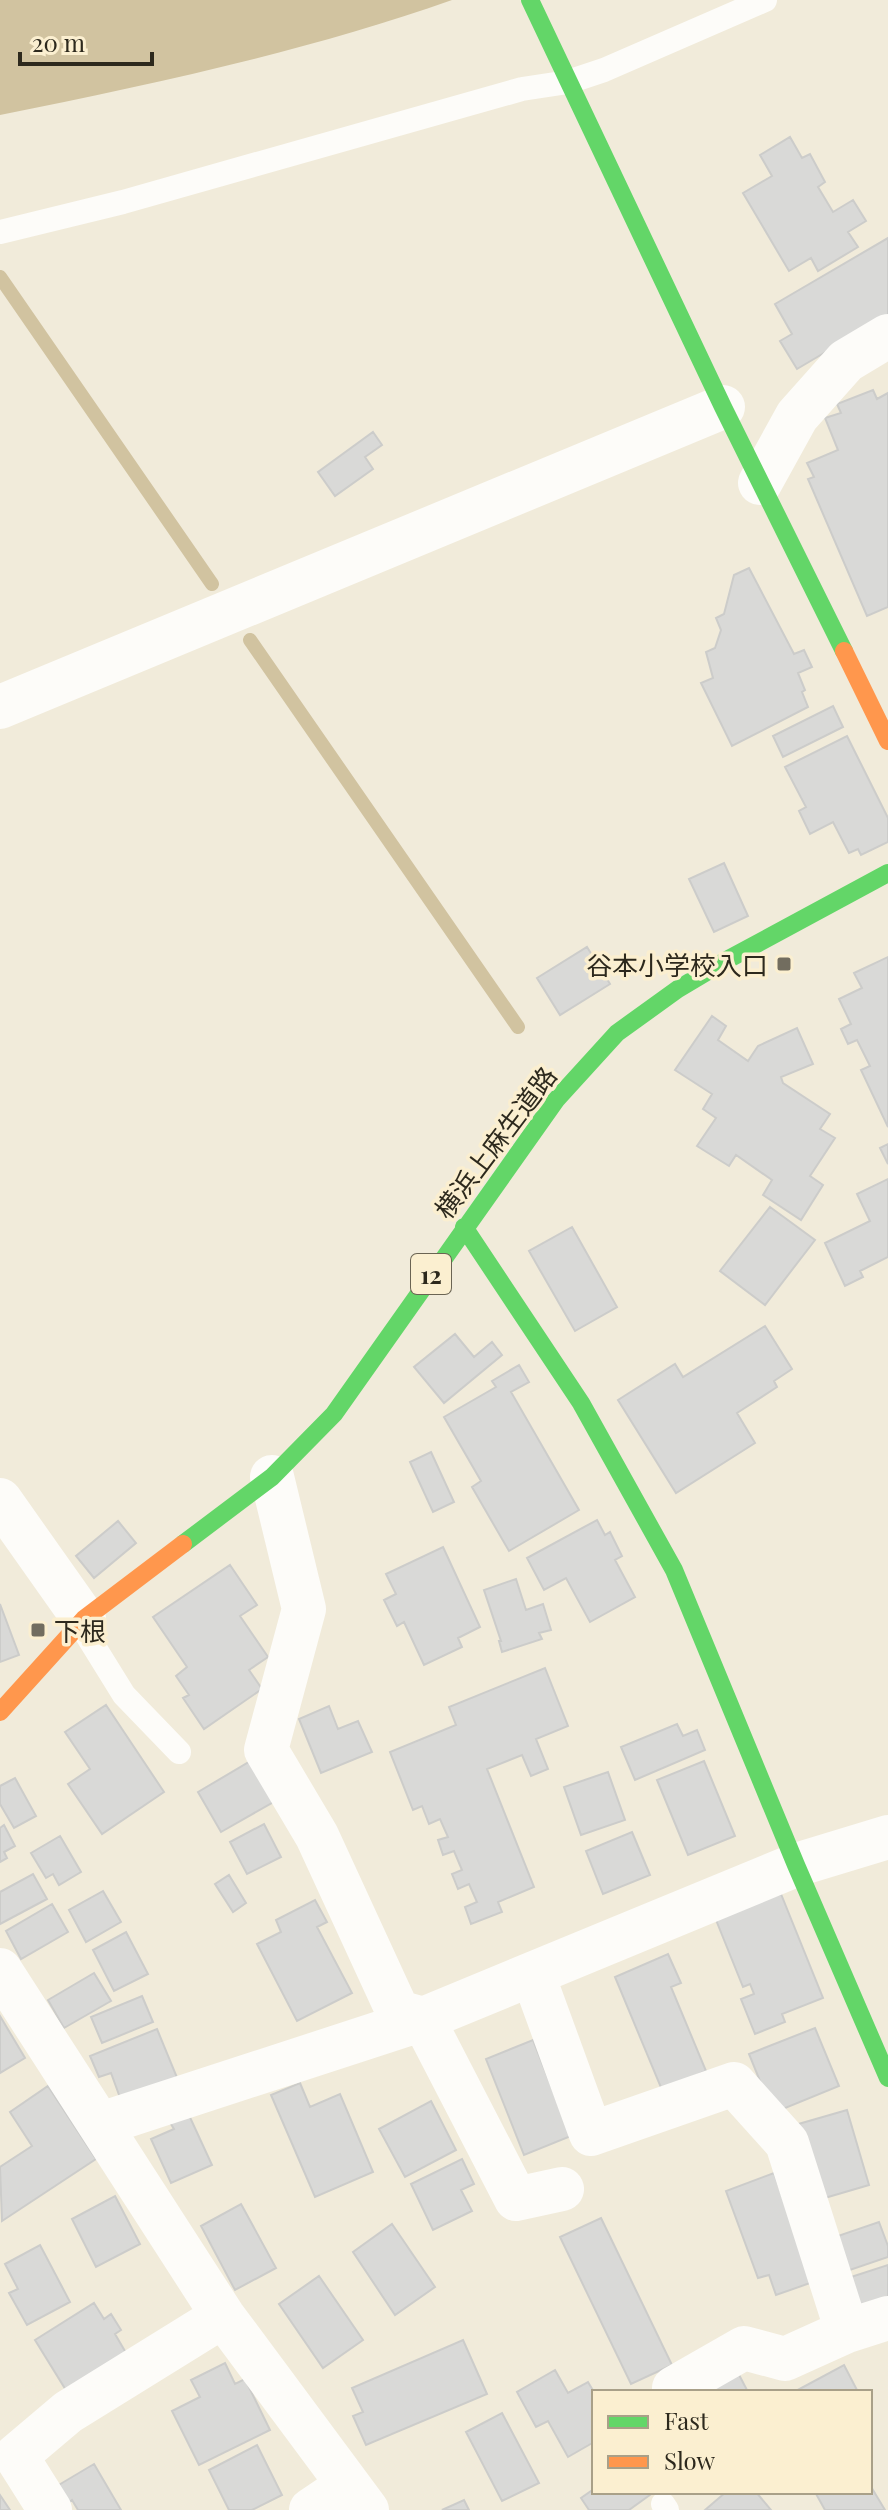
<svg xmlns="http://www.w3.org/2000/svg" width="888" height="2510" viewBox="0 0 888 2510" font-family="'Playfair Display','Noto Sans JP',serif">
  <style>
    .water { fill: #d1c3a0 }
    .lines { fill: none; stroke-linecap: round; stroke-linejoin: round }
    .stream { stroke: #d1c3a0; stroke-width: 14 }
    .building { fill: #d9d9d7; stroke: #ccccca; stroke-width: 2 }
    .lane { stroke: #fdfcf9; stroke-width: 24 }
    .street { stroke: #fdfcf9; stroke-width: 44 }
    .fast { stroke: #63d668; stroke-width: 18 }
    .slow { stroke: #ff974d; stroke-width: 18 }
    .poi-dot { fill: #726d5f; stroke: #fbefd0; stroke-width: 3 }
    .labels { text-anchor: middle; dominant-baseline: central; stroke-width: 7; stroke-linejoin: round; paint-order: stroke }
    .shield { fill: #fbefd0; stroke: #6b6453; stroke-width: 2 }
    .shield-label { font-size: 24px; font-weight: bold; fill: #2d291d }
    .poi-label { font-size: 26px; fill: #2d291d; stroke: #fbefd0; text-anchor: end }
    .street-label { font-size: 26px; fill: #2d291d; stroke: #fbefd0 }
  </style>
  <rect width="100%" height="100%" fill="#f1ebda"/>
  <path class="water" d="M0,0H452C305,52 152,84 0,115Z"/>
  <g class="lines">
    <path class="stream" d="M0,277L212,584
      M250,640L518,1027"/>
  </g>
  <path class="building" d="M790,137L802,158L810,154L825,182L818,187L833,212L853,200L866,221L848,232L858,247L818,271L811,258L789,271L743,193L772,176L760,155Z
    M888,238V315L797,369L780,341L792,334L775,304Z
    M873,390L877,399L888,393V607L867,616L808,479L814,477L807,463L838,450L825,418L841,413L837,404Z
    M373,432L382,445L365,457L373,469L335,496L318,472Z
    M749,568L794,654L804,650L812,667L798,673L805,690L802,692L808,707L732,746L701,683L713,678L706,652L715,648L721,630L716,618L724,614L734,575Z
    M833,706L843,727L783,757L773,736Z
    M847,736L888,818V842L861,855L858,849L849,853L833,822L810,834L799,811L806,807L785,767Z
    M724,863L748,916L714,932L689,879Z
    M587,947L610,984L560,1015L537,978Z
    M888,957V1127L861,1070L870,1066L857,1040L848,1044L841,1029L851,1024L839,999L862,988L854,973Z
    M712,1016L726,1026L718,1040L748,1061L758,1046L797,1028L813,1064L781,1077L783,1083L830,1114L820,1129L835,1138L810,1176L823,1185L801,1220L763,1195L772,1180L736,1155L729,1166L697,1146L716,1118L703,1109L712,1094L675,1070Z
    M888,1144V1164L880,1148Z
    M888,1179V1257L860,1271L863,1277L845,1286L825,1243L870,1221L857,1194Z
    M770,1207L815,1240L765,1305L720,1271Z
    M572,1227L617,1307L575,1331L529,1251Z
    M765,1326L792,1369L774,1381L777,1387L737,1413L755,1443L676,1493L618,1400L675,1364L683,1377Z
    M455,1334L474,1357L492,1342L502,1355L444,1403L414,1367Z
    M519,1365L529,1382L511,1392L579,1510L509,1551L472,1487L481,1481L444,1417L496,1387L492,1381Z
    M431,1452L454,1502L433,1512L410,1462Z
    M597,1520L605,1535L610,1532L622,1556L615,1560L635,1597L590,1622L566,1578L544,1590L527,1558Z
    M118,1521L136,1543L94,1578L76,1556Z
    M443,1547L480,1627L458,1638L462,1647L424,1665L404,1622L397,1626L384,1600L396,1594L386,1574Z
    M230,1565L257,1605L240,1616L268,1657L249,1670L262,1689L204,1729L183,1698L189,1695L176,1676L187,1667L153,1617Z
    M516,1579L526,1610L543,1604L551,1630L539,1633L542,1639L502,1652L499,1641H501L484,1590Z
    M0,1604L19,1655L0,1662Z
    M545,1668L568,1726L536,1739L548,1769L531,1776L522,1755L487,1769L534,1887L498,1902L502,1912L471,1924L465,1907L477,1902L469,1884L458,1889L452,1874L462,1870L454,1851L443,1855L438,1840L448,1837L440,1819L429,1824L422,1806L413,1810L390,1752L456,1725L449,1707Z
    M106,1705L164,1792L102,1834L68,1784L90,1769L65,1732Z
    M329,1706L338,1729L358,1721L372,1752L321,1773L299,1719Z
    M677,1724L683,1736L697,1730L705,1750L635,1780L621,1747Z
    M254,1759L277,1800L221,1832L198,1792Z
    M704,1761L735,1836L688,1855L657,1780Z
    M608,1772L625,1820L581,1835L564,1787Z
    M15,1778L36,1816L14,1828L0,1804V1786Z
    M264,1824L281,1857L247,1874L230,1842Z
    M4,1825L15,1846L4,1852L7,1858L0,1862V1828Z
    M632,1832L650,1875L603,1894L586,1851Z
    M60,1836L81,1872L59,1885L53,1874L46,1878L31,1853Z
    M33,1874L47,1899L0,1924V1892Z
    M229,1875L246,1903L233,1912L215,1884Z
    M103,1891L121,1922L86,1942L69,1910Z
    M781,1894L823,1998L782,2014L785,2022L755,2034L741,1999L754,1994L750,1984L743,1987L714,1915Z
    M315,1900L327,1922L317,1927L352,1993L297,2021L257,1944L281,1932L276,1920Z
    M52,1904L68,1932L21,1959L6,1931Z
    M126,1932L148,1974L114,1991L93,1950Z
    M668,1954L681,1983L671,1987L706,2071L662,2090L615,1977Z
    M94,1973L111,2001L64,2028L48,2000Z
    M142,1996L153,2022L102,2043L91,2017Z
    M0,2016L25,2058L0,2073Z
    M815,2028L839,2086L773,2113L749,2054Z
    M157,2029L178,2080L122,2103L111,2073L99,2077L90,2056Z
    M533,2040L571,2136L524,2155L486,2059Z
    M300,2083L310,2107L340,2094L373,2172L315,2197L271,2095Z
    M48,2086L96,2159L2,2221L0,2167L32,2146L10,2112Z
    M431,2101L456,2150L405,2177L379,2129Z
    M847,2110L869,2185L818,2200L795,2125Z
    M188,2113L212,2165L171,2183L151,2139L174,2129L169,2121Z
    M462,2159L474,2184L461,2190L472,2211L433,2230L411,2184Z
    M774,2173L813,2282L776,2295L769,2275L758,2278L726,2191Z
    M115,2196L140,2244L96,2267L72,2219Z
    M241,2204L276,2268L235,2290L201,2226Z
    M601,2218L672,2365L631,2384L560,2237Z
    M879,2222L888,2246V2257L841,2273L829,2239Z
    M392,2224L435,2287L395,2315L353,2252Z
    M40,2245L70,2302L27,2325L9,2293L18,2289L5,2264Z
    M888,2265V2298L854,2309L845,2279Z
    M319,2276L363,2340L323,2368L279,2304Z
    M94,2303L104,2319L111,2314L121,2330L115,2334L129,2358L69,2395L35,2340Z
    M463,2340L487,2394L366,2445L353,2416L363,2412L352,2388Z
    M225,2363L235,2384L245,2379L270,2430L199,2465L172,2411L200,2397L191,2380Z
    M844,2365L858,2392H794Z
    M736,2369L748,2392H695Z
    M555,2370L568,2393L588,2382L594,2392V2442L568,2457L548,2421L536,2427L517,2392Z
    M502,2413L539,2483L502,2501L466,2432Z
    M257,2445L282,2495L252,2510H229L209,2470Z
    M94,2464L121,2510H78L72,2500L67,2504L57,2486Z
    M870,2485L885,2510H825L815,2492H870Z
    M594,2489V2492H654L629,2510H589L581,2498Z
    M726,2492H756L771,2510H705Z
    M0,2495L10,2510H0Z
    M464,2500L469,2510H442Z"/>
  <g class="lines">
    <path class="lane" d="M0,232L123,202L522,89L568,82L604,70L765,0
      M80,1624L124,1695L179,1752
      M663,2504L667,2510"/>
    <path class="street" d="M760,483L797,416L846,361L888,336
      M0,707L723,407
      M272,1477L304,1609L266,1750L317,1836L398,2012L423,2019L516,2199L562,2189
      M0,1500L84,1619
      M0,1970L223,2316L367,2510
      M533,1975L591,2134L734,2084L787,2143L847,2331
      M101,2124L423,2019L796,1865L888,1837
      M674,2388L744,2348L785,2359L847,2331L888,2318
      M50,2510L16,2456L68,2412L223,2316
      M311,2510L348,2485"/>
    <path class="fast" d="M530,0L723,407L844,651
      M464,1227L581,1403L674,1570L796,1865L888,2078
      M183,1544L272,1477L334,1414L556,1100L617,1033L678,989L725,961L888,873"/>
    <path class="slow" d="M844,651L888,741
      M0,1712L84,1619L183,1544"/>
  </g>
  <g class="poi-dot">
    <rect x="776" y="956" width="16" height="16" rx="4"/>
    <rect x="30" y="1622" width="16" height="16" rx="4"/>
  </g>
  <g class="labels">
    <rect class="shield" x="411" y="1254" width="40" height="40" rx="6"/>
    <g class="shield-label">
      <text x="431" y="1274">12</text>
    </g>
    <g class="poi-label">
      <text x="768" y="964">谷本小学校入口</text>
      <text x="54" y="1630" text-anchor="start">下根</text>
    </g>
    <g class="street-label">
      <text transform="translate(495 1142) rotate(-53)">横浜上麻生道路</text>
    </g>
  </g>
  <rect x="592" y="2390" width="280" height="104" fill="#fbefd0" stroke="#a9a088" stroke-width="2"/>
  <rect x="608" y="2416" width="40" height="12" fill="#63d668" stroke="#a9a088" stroke-width="2"/>
  <text x="664" y="2430" font-size="24" fill="#2d291d">Fast</text>
  <rect x="608" y="2456" width="40" height="12" fill="#ff974d" stroke="#a9a088" stroke-width="2"/>
  <text x="664" y="2470" font-size="24" fill="#2d291d">Slow</text>
  <path d="M20 52v12h132v-12" fill="none" stroke="#2d291d" stroke-width="4"/>
  <text x="32" y="52" font-size="24" fill="#2d291d" stroke="#fbefd0" stroke-width="6" paint-order="stroke">20 m</text>
</svg>
